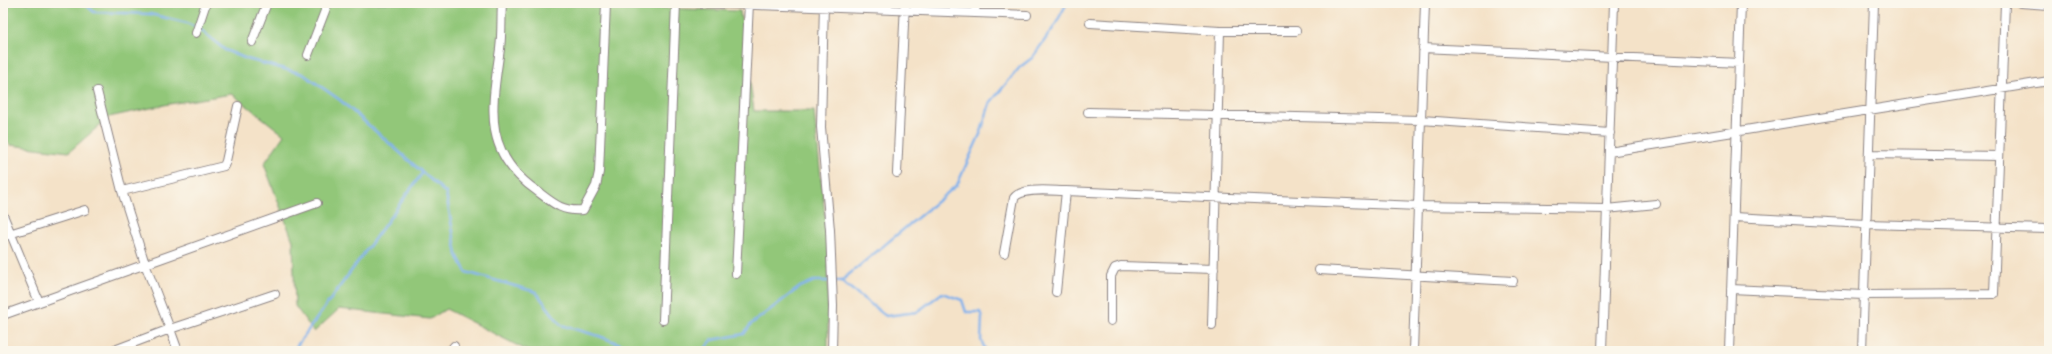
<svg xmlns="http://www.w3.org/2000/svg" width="2052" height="354" viewBox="0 0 2052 354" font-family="'Shantell Sans',sans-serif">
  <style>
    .green { fill: #92c779; stroke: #5a745a }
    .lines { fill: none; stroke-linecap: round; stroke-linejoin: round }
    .stream { stroke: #7fb1ec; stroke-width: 2.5 }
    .minor-casing { stroke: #8b8282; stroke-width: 10 }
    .minor { stroke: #fff; stroke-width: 8 }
  </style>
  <rect width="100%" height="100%" fill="#fbf7ec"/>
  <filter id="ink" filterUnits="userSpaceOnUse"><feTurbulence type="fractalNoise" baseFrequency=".025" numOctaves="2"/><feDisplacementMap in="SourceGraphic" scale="8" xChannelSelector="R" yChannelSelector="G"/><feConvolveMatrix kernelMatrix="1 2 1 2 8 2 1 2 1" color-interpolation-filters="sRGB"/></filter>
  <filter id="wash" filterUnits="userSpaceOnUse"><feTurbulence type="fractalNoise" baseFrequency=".012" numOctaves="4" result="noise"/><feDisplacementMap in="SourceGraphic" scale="16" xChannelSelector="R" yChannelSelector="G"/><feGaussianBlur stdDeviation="0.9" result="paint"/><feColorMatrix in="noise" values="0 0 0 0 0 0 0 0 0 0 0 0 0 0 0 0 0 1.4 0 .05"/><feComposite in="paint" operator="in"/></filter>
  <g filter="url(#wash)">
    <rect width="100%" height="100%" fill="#f4e2c8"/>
    <path class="green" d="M3,3H531L740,11L754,111H814L828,245V348L821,351H528L446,309L430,319L339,309L314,332L295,306L293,241L264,164L284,135L232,94L169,104L109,117L69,152L10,145L3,137Z"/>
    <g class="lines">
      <path class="stream" d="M84,3L94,12L150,14L187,23L201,30L225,50L247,59L303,74L340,100L446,193L457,255L466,272L536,292L561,325L599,336L626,346L630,351
        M841,281L957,185L981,132L990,103L1020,67L1032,58L1054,27L1067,3
        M293,351L423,172
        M703,351L712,340L744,334L751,324L800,287L814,281H841L886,316L917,312L942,293L962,300L966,312H980L982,316L981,340L985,349L989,351"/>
    </g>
  </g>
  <g filter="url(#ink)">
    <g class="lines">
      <defs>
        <path id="minor" d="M502,3C501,18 502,34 500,49C492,106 481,152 537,191C553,203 562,212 583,210L596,186L599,172L606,3
          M701,3L1027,15
          M824,3L821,127L830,230L833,306L832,351
          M2020,3L2049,5
          M975,13L976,3
          M1090,23L1220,31H1296
          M196,33L206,3
          M252,42L267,3
          M1423,48L1739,63
          M308,55L328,3
          M97,91L122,191L145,264L170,329L112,351
          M1088,112L1421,120L1610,133
          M1609,152L2049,81
          M1869,154L1999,156
          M897,173L905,3
          M122,191L224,166L226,161L238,106
          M3,215L39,302
          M1734,217L1866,224L2049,229
          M3,236L85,210
          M1004,253L1014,198C1021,187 1053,191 1066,191
          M1319,270L1513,281
          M736,274L749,3
          M1731,289L1864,295L1994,294L2005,3
          M1056,292L1066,191L1418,206L1606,209L1656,204
          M3,315L317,203
          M663,320L676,3
          M1111,321V276L1115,268L1121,266L1214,269
          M1212,325L1220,31
          M178,351L170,329L275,294
          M450,351L454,346
          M1413,351L1425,3
          M1602,351L1614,3
          M1729,351L1741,3
          M1862,351L1874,3"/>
      </defs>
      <use href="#minor" class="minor-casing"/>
      <use href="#minor" class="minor"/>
    </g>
  </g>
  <rect width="2052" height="354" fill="none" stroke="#fbf7ec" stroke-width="16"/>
</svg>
